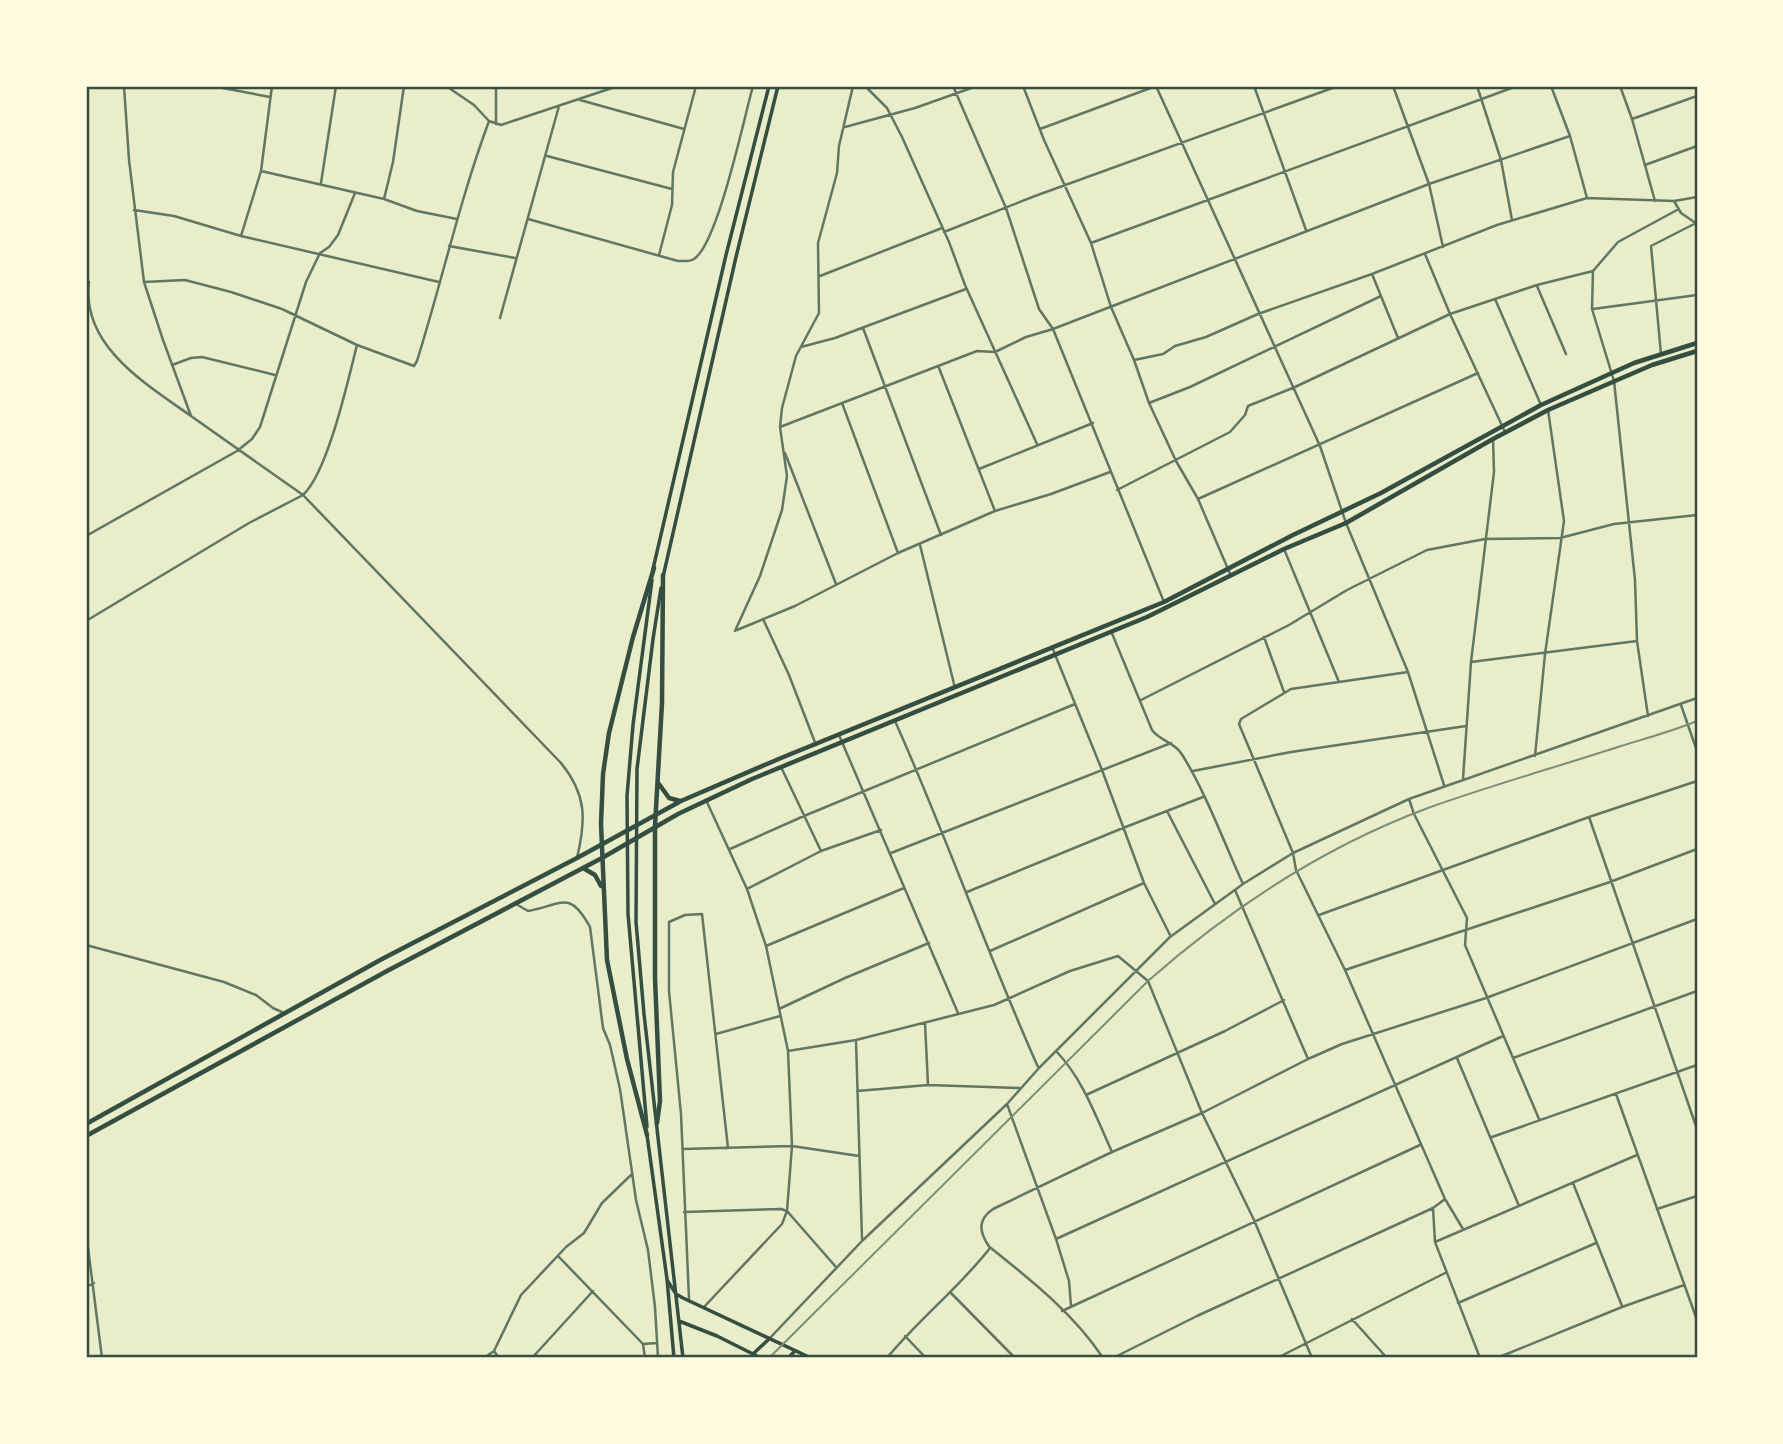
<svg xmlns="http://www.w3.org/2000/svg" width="1783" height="1444" viewBox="0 0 1783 1444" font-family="Ubuntu,sans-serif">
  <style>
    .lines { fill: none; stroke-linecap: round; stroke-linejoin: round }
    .minor { stroke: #617663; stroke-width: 2.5 }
    .primary { stroke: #344e41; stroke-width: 3.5 }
    .trunk { stroke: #344e41; stroke-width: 4.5 }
    .rail { stroke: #7c8e77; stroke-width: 2 }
    .neatline { fill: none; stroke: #344e41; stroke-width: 2.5 }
  </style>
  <rect width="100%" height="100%" fill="#e9edc9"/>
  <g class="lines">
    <path class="minor" d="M124,86L129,160L144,282L163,340L191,416L303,495L561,763C587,795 586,820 577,858
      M212,86L270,97
      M446,86L474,105L489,121L501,125L618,86
      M865,86L887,108L902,137L949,242L965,285L1037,444
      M953,86L1006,208L1039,309L1053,329L1164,602
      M1023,86L1044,140L1091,243L1111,307L1134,360L1149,403L1176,461L1198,499L1231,576
      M1156,86L1320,446L1346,523L1408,672L1444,785
      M1254,86L1306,230
      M1393,86L1429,184L1443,247
      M1477,86L1501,160L1512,220
      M1551,86L1570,136L1587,198
      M1620,86L1632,119L1655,201
      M580,100L684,129
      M1632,119L1697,96
      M496,124V86
      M845,127L915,108L977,86
      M1040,129L1156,86
      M547,156L672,189
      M1645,165L1697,146
      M261,171L384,199L417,211L457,219
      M321,183L336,86
      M384,199L393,162L404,86
      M1674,201L1681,213L1697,224
      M134,210L174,216L241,236L439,282
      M528,219L678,261C684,261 689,262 694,259C718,243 744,118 753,86
      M944,232L1035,196L1338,86
      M241,236L261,171L272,86
      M1091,243L1517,86
      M449,246L515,258
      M1425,254L1450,314L1505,432
      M659,255L672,205L673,172L696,86
      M1372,274L1398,338
      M820,276L942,228
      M89,282C81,346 146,384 191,416
      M144,282L185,280L231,292L282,309L357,345L414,366L417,361C442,281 460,199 489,121
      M1537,286L1566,354
      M1495,299L1541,405
      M1593,309L1697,295
      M500,318L559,106
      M863,328L941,535
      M801,347L835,338L966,289
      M1661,354L1651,246L1696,223
      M1134,360L1163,354L1175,346L1206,337L1258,314L1372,274L1497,225L1587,198L1674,201L1697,197
      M172,365L191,358L202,357L275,375
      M939,368L995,511
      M842,403L898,553
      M1149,403L1190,387L1381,296
      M780,427L977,351L995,352L1026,337L1053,329L1429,184L1570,136
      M785,453L836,584
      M979,469L1093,423
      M1117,490L1230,432L1245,415L1248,406L1295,387L1450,314L1537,285L1593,271
      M1198,499L1478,373
      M86,536L237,451L252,439L260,427L306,282L320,253L329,247L338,235L355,193
      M920,545L955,688
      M1284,549L1339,682L1408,672
      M763,619L789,675L816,745
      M86,621L249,523L303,495C328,472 348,380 357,345
      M737,630L795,606L898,553L995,511L1051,494L1110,472
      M735,631L760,576L782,510L787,476L780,427L782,408L796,356L819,313L818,243L837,173L839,146L853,86
      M1111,631L1152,730C1160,741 1174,742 1181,753C1205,790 1224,843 1243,884
      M1264,637L1284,692
      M1052,647L1102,770L1144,883L1170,935
      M1471,662L1637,641
      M1339,682L1291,689L1241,719L1239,724L1293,853L1296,870L1345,970L1445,1199L1463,1229
      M1141,700L1289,625L1347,590L1427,550L1485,539L1560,538L1614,524L1697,515
      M1681,705L1697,751
      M1648,716L1637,641L1635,580L1614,381L1592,309L1593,271L1618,242L1677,210
      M895,721C946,835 987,953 1038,1067
      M839,735L958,1013
      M1535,756L1545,654L1564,521L1548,410
      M782,769L821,851
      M1193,771L1291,752L1466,726
      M1463,779L1471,662L1494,472L1493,439
      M1409,799L1414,814L1467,918L1465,945L1539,1119
      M1167,811L1215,904
      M1589,817L1697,1129
      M730,849L804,816L1075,704
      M891,853L1171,743
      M747,889L821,851L881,830
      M1235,890L1308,1059
      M967,892L1123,828L1203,797
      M516,904L528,911C562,905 569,889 590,927L603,1028L610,1045L620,1089L636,1200L648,1250L655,1307L658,1358
      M1319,915L1589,817L1697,781
      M86,945L224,982L256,995L273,1008L284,1013
      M766,946L904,888
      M990,951L1144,883
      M1345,970L1610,882L1697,849
      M779,1009L845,978L929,943
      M925,1023L928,1085
      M716,1034L780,1016
      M856,1040L862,1239
      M788,1051L856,1040L994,1005L1070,971L1118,956L1148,981L1202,1113L1254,1220L1312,1358
      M1056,1051C1083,1079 1096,1117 1112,1152
      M1457,1058L1519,1206
      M1513,1058L1697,991
      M857,1091L928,1085L1021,1088
      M1616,1094L1697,1320
      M1086,1095L1225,1031L1284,1000
      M1007,1104L1056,1239L1069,1281L1071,1306
      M1492,1137L1697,1065
      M683,1149L792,1146L859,1156
      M1573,1183L1622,1306
      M1445,1199L1433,1208L1435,1242L1480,1358
      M1657,1209L1697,1196
      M684,1212L781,1209L787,1211L836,1267
      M86,1232L102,1358
      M1056,1239L1503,1036
      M1435,1242L1637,1155
      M991,1248C1031,1280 1075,1315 1103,1358
      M558,1256L643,1344L657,1343
      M86,1287L94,1283
      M951,1293L1015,1358
      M689,1299L681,1114L669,991V922L685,915L702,914L728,1148
      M1458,1303L1596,1243
      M704,1307L782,1224L787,1211L792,1146L788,1051L766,946L747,889L706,800
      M1062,1311L1420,1145
      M1352,1319L1387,1358
      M905,1336L926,1358
      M769,1339L862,1241L1007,1104L1039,1068L1170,937L1243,884L1293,853L1409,799L1697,698
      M643,1344L645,1358
      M494,1351L499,1358
      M484,1358L494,1351L521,1295L566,1247L584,1233L602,1203L631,1175
      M532,1358L593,1291
      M887,1358C919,1319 959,1288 990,1248C979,1232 977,1220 993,1209L1112,1152L1202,1113L1308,1059L1342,1044L1486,998L1697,919
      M1113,1358L1197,1316L1433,1208
      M1277,1358L1445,1273
      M1497,1358L1622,1307L1684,1285"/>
    <path class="primary" d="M653,569L726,255L769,86
      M663,577L736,257L778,86
      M661,588L653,639L637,769L636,922L644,1014L683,1358
      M647,1127L628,914L627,796L633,725L652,580
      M647,1135L667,1279L674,1358
      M667,1280L676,1294L683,1298L811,1358
      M679,1321L717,1336L761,1358
      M753,1354L769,1339
      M788,1358L795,1351"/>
    <path class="trunk" d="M659,784L669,798L680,801
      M583,868L595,875L601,886
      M657,1123L660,1101L655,978V826L662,703L663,575
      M86,1124L382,959L577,858L681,801L781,758L1164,602L1293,535L1381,493L1541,405L1634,363L1697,343
      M647,1135L627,1059L607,960L601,824L603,774L609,733L633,637L654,568
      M86,1136L387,971L602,858L678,814L752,779L1147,617L1284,549L1346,523L1493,439L1548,410L1652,365L1697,351"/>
    <path class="rail" d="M769,1358L1148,981C1232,907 1323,847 1428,808C1492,785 1557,767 1621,746C1647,738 1673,731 1697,721"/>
  </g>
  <rect width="1783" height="1444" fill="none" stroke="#fefae0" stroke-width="175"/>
  <rect x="88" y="88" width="1608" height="1268" class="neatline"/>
</svg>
